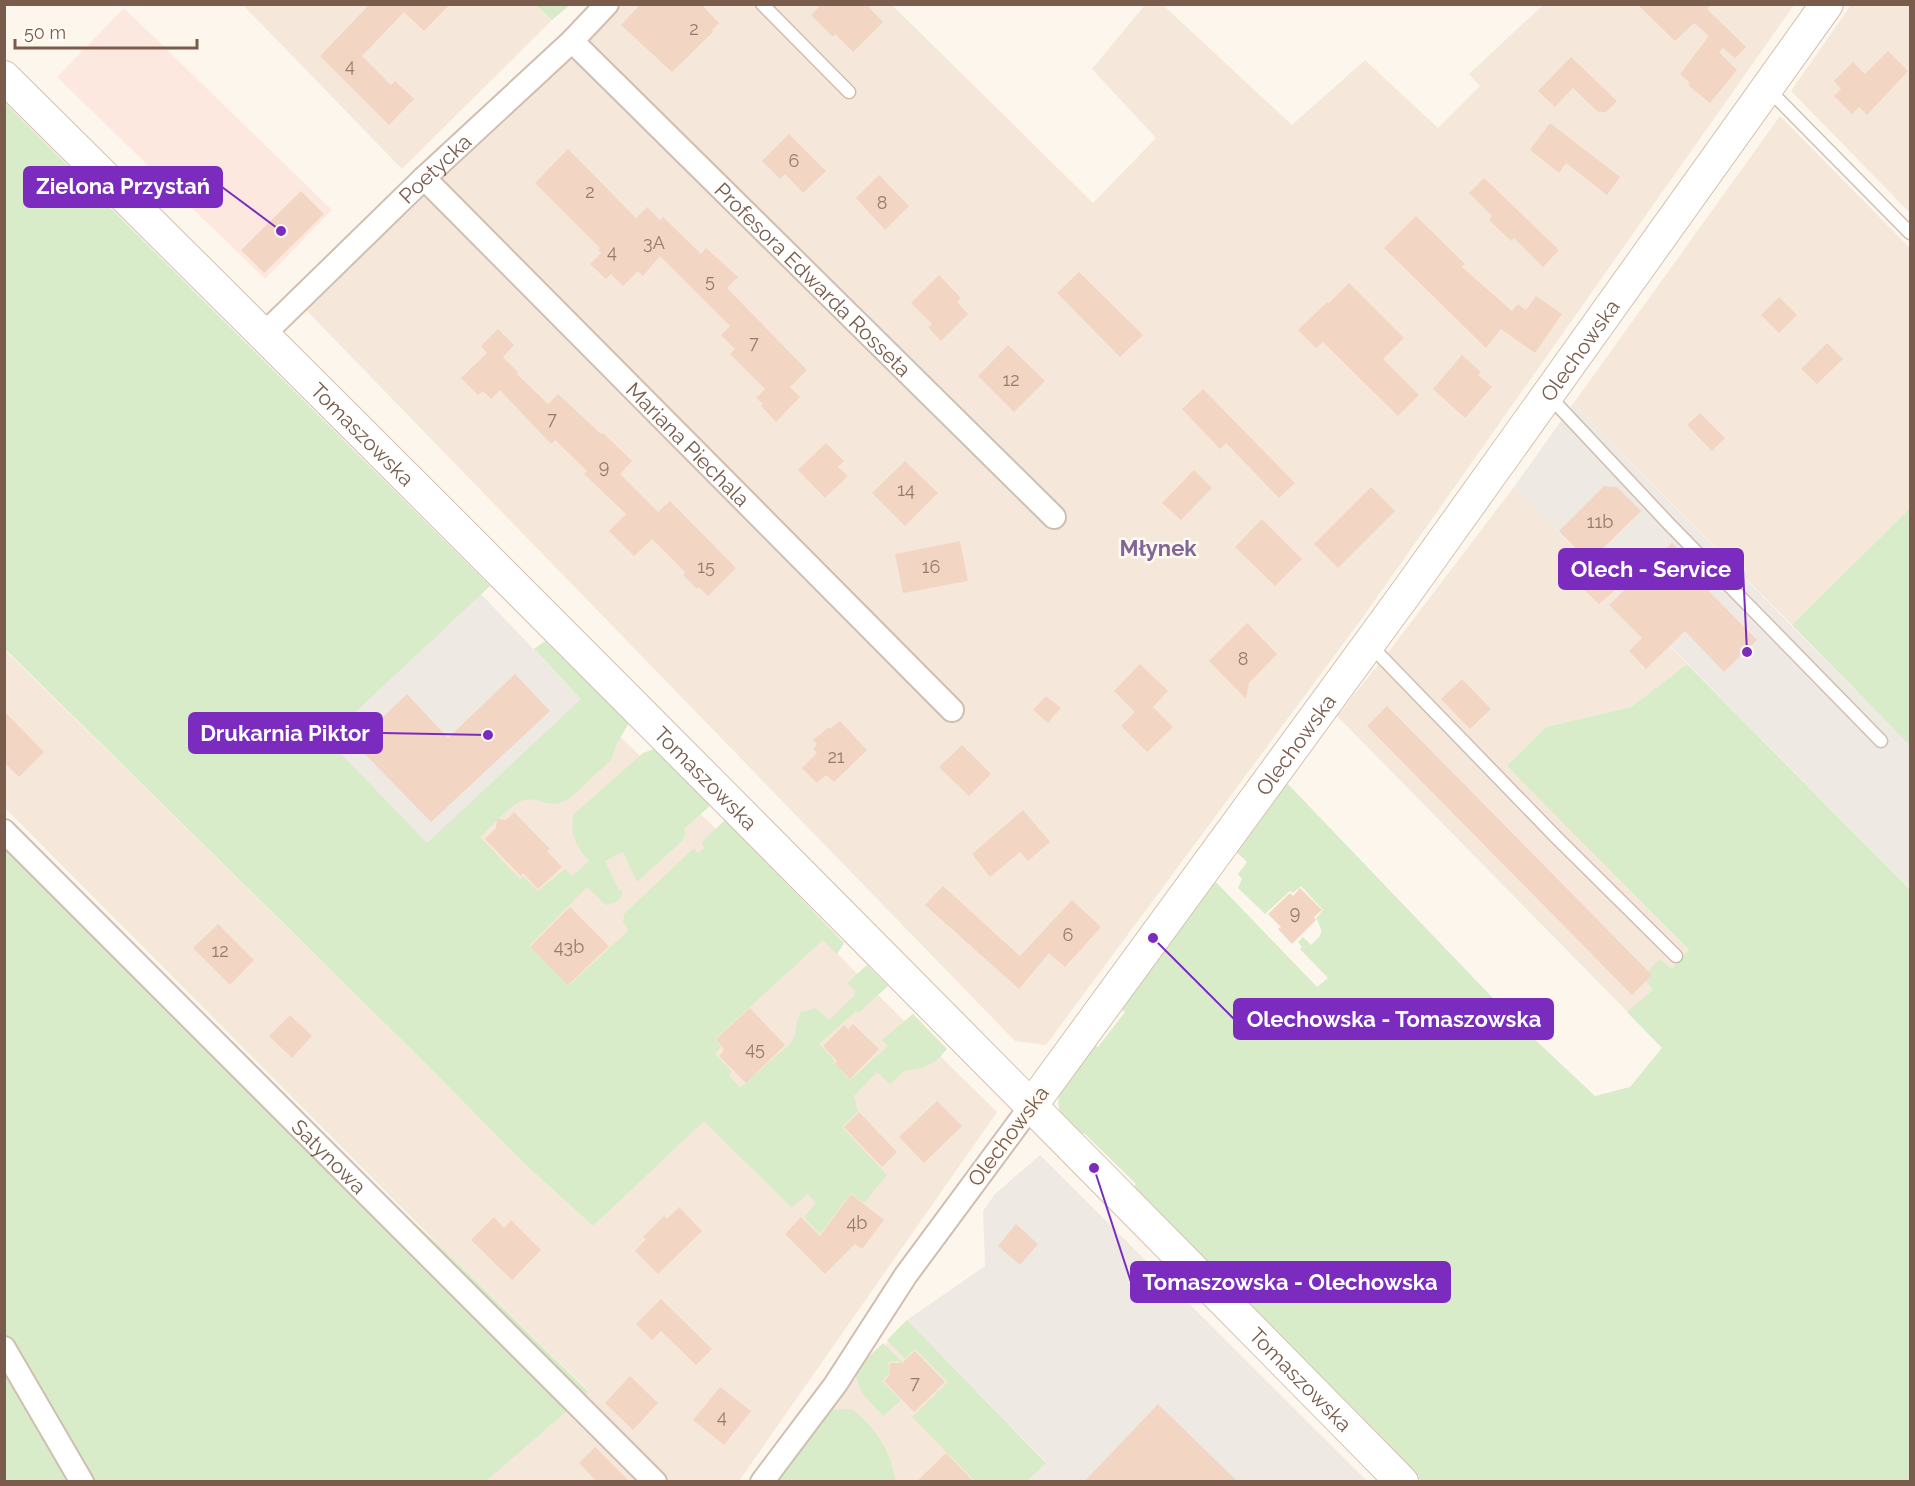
<svg xmlns="http://www.w3.org/2000/svg" width="1915" height="1486" viewBox="0 0 1915 1486" font-family="Raleway,sans-serif">
  <style>
    .residential { fill: #f5e8da }
    .commercial { fill: #fde8e0 }
    .industrial { fill: #efe9e4 }
    .green { fill: #d8ecc9 }
    .building { fill: #f3d5c3 }
    .lines { fill: none; stroke-linecap: round; stroke-linejoin: round }
    .lane-casing { stroke: #d1beb0; stroke-width: 15 }
    .street-casing { stroke: #d1beb0; stroke-width: 26 }
    .secondary-casing { stroke: #d6c0b0; stroke-width: 34 }
    .lane { stroke: #fff; stroke-width: 12 }
    .street { stroke: #fff; stroke-width: 22 }
    .secondary { stroke: #fff; stroke-width: 32 }
    .labels { text-anchor: middle; dominant-baseline: central; stroke-width: 5; stroke-linejoin: round; paint-order: stroke }
    .number-label { font-size: 18px; fill: #987a6a }
    .street-label { font-size: 21px; fill: #7a5c4d; stroke: #fffaf3 }
    .neighbourhood-label { font-size: 22px; font-weight: bold; fill: #846695; stroke: #fffaf3 }
    .leader { fill: none; stroke: #7b2cbf; stroke-width: 2 }
    .callout-dot { fill: #7b2cbf; stroke: #fffaf3; stroke-width: 2 }
    .callout { fill: #7b2cbf; stroke: #7b2cbf; stroke-width: 2 }
    .callout-label { font-size: 22px; text-anchor: middle; font-weight: bold; fill: #fff }
  </style>
  <rect width="100%" height="100%" fill="#fdf6ec"/>
  <path class="residential" d="M243,5H536L552,20L402,169Z
    M621,5H892L1093,203L1156,138L1092,69L1145,5H1163L1292,125L1365,60L1438,128L1480,86L1469,74L1543,5H1794L1363,617L1046,1045L1015,1041L306,310Z
    M1851,5H1910V213L1791,91Z
    M1780,116L1910,248V508L1792,625L1573,404Z
    M1514,487L1687,664L1631,707L1546,727L1508,766L1724,986L1663,1048L1337,716L1390,650Z
    M4,649L416,1054L528,1167L593,1226L703,1120L427,844L581,699L716,829L871,988L997,1112L739,1481H486L589,1391L444,1250L5,808Z
    M907,1320L1046,1463L1027,1481H885L822,1416Z"/>
  <path class="commercial" d="M124,8L332,210L265,279L57,77Z"/>
  <path class="industrial" d="M1573,404L1910,746V890L1514,487Z
    M481,594L581,699L427,844L327,739Z
    M1040,1155L1367,1481H1027L1046,1462L907,1320L985,1266L983,1211L995,1194Z"/>
  <path class="green" d="M536,5H570L552,20Z
    M4,102L490,586L327,739L427,843L581,699L534,649L545,641L629,723L617,743L611,760L570,798C549,812 540,796 524,800C511,804 491,827 480,837L520,879L523,876L538,891L565,869L572,876L589,861C576,846 569,834 574,814L643,753L654,749L711,805L684,829L685,835L682,841L637,882L623,852L605,861L619,890H622C623,900 615,903 606,905L587,887L529,946L569,985L629,930L623,922L624,914L694,848L698,853L705,848L701,843L725,820L844,943L837,954L823,940L715,1039L721,1047L715,1054L732,1072L729,1075L740,1088L792,1042C798,1031 794,1024 801,1012L816,1008L829,1020L854,996L855,990L847,983L867,965L888,986L858,1013L856,1011L819,1044L835,1061L834,1063L850,1080L888,1046L882,1040L913,1014L947,1049L937,1060L922,1068L904,1071L890,1084L877,1072L854,1096L858,1111L842,1127L887,1175L864,1203L851,1193L820,1234L804,1217L816,1203L807,1194L792,1208L704,1121L593,1226L528,1167L416,1054L5,649Z
    M1910,508V746L1792,625Z
    M1687,664L1910,890V1481H1421L1131,1189L1136,1184L1084,1133L1080,1137C1073,1130 1065,1123 1061,1114C1049,1091 1080,1062 1093,1043L1098,1047L1125,1012L1120,1008L1208,883H1217L1317,987L1328,978L1300,949L1302,947L1298,942L1303,937L1311,945C1324,933 1323,932 1316,918L1323,910L1301,886L1293,893L1290,891L1265,914L1238,888L1242,879L1238,874L1247,862L1232,848L1284,780L1511,1017L1595,1096L1630,1087L1662,1048L1627,1012L1653,990L1646,981L1652,975L1648,971L1660,959L1672,969L1689,950L1507,766L1546,727L1631,707Z
    M4,837L107,939L444,1250L589,1392L486,1481H5Z
    M907,1320L1046,1463L1027,1481H975L912,1417L948,1382L915,1349L905,1359L887,1340Z
    M883,1343L902,1362L900,1364L898,1361L888,1362L890,1373L882,1381L901,1400L883,1416L862,1393L855,1374L865,1360Z
    M852,1409C869,1422 885,1442 891,1463C893,1469 894,1475 896,1481L772,1482L822,1416L826,1419L832,1410Z"/>
  <path class="building" d="M370,4H450L424,31L404,12L362,56L391,85L395,81L414,99L389,125L320,56Z
    M641,4H701L719,23L712,30L713,32L672,72L621,25Z
    M822,4H866L883,22L853,52L835,34L833,37L811,15Z
    M1637,4H1711L1707,9L1746,47L1735,58L1723,48L1719,52L1737,70L1710,103L1688,85L1690,83L1680,74L1709,36L1694,23L1675,41Z
    M1888,51L1908,71L1867,115L1859,107L1852,114L1834,96L1841,89L1834,81L1853,62L1865,74Z
    M1571,57L1617,101L1606,112H1598L1573,88L1555,107L1538,91Z
    M1550,123L1620,177L1607,195L1566,163L1559,173L1530,150Z
    M789,134L826,171L803,193L785,174L780,179L762,161Z
    M568,149L636,218L647,207L660,220L663,217L701,254L706,248L738,277L727,288L807,370L790,387L800,397L776,422L761,406L763,404L756,398L765,389L730,354L735,349L721,335L730,326L660,256L643,276L638,271L623,286L611,274L606,279L590,264L601,253L598,250L600,248L535,183Z
    M879,175L909,206L885,230L856,198Z
    M1484,178L1559,250L1543,267L1514,238L1511,241L1489,220L1492,216L1469,193Z
    M301,191L324,214L264,273L241,250Z
    M1416,216L1465,264L1462,267L1512,311L1518,304L1526,310L1536,296L1562,314L1535,353L1501,329L1486,348L1384,248Z
    M1079,272L1143,335L1120,357L1057,293Z
    M939,275L961,298L957,302L968,314L941,341L928,327L932,324L911,303Z
    M1349,283L1404,338L1383,359L1419,395L1398,416L1323,342L1316,348L1298,330L1327,302L1329,303Z
    M1779,297L1797,315L1779,333L1761,315Z
    M498,329L514,345L503,357L518,372L517,374L548,404L558,394L601,434L603,433L632,461L620,474L658,512L670,501L736,568L708,596L699,587L697,589L683,575L685,572L652,539L634,556L609,531L626,514L584,474L587,471L555,440L551,444L500,390L491,399L483,391L478,395L461,378L487,353L481,346Z
    M1827,343L1843,359L1817,384L1801,369Z
    M1008,345L1045,381L1014,412L978,376Z
    M1462,355L1481,372L1478,375L1492,387L1465,418L1433,389Z
    M1203,389L1295,483L1279,498L1226,443L1220,449L1182,409Z
    M1700,413L1725,438L1712,451L1687,425Z
    M826,443L844,461L838,467L848,476L825,498L798,470Z
    M905,461L938,493L905,526L872,493Z
    M1194,470L1212,488L1181,520L1162,503Z
    M1604,486L1617,487L1641,511L1589,562L1559,531Z
    M1371,487L1395,511L1338,568L1314,544Z
    M1262,519L1302,559L1275,586L1235,547Z
    M960,541L968,581L903,593L895,554Z
    M1672,543L1704,575L1699,581L1757,640L1724,672L1685,631L1646,669L1629,651L1642,638L1609,605Z
    M1596,571L1615,590L1599,604L1581,587Z
    M1247,623L1277,654L1249,683L1246,699L1209,661Z
    M1140,664L1168,691L1153,707L1173,727L1147,752L1121,726L1135,712L1114,691Z
    M515,674L550,711L431,822L355,744L407,694L448,738Z
    M1462,679L1491,709L1470,729L1441,699Z
    M1046,696L1061,708L1048,723L1033,710Z
    M1387,706L1652,975L1632,995L1367,726Z
    M4,711L44,752L19,777L4,762Z
    M840,721L867,750L834,782L826,775L817,783L802,768L817,753L813,749L817,744L813,740L829,727L830,729Z
    M962,745L991,774L969,796L939,767Z
    M1023,810L1050,842L1028,861L1020,852L990,877L972,854Z
    M514,812L550,849L547,851L562,867L538,889L523,873L521,876L485,839L496,828L497,819L506,820Z
    M943,886L1020,956L1072,900L1101,927L1065,967L1049,953L1019,989L925,905Z
    M1300,888L1322,910L1314,917L1316,920L1292,944L1278,929L1281,927L1268,914L1290,893L1293,896Z
    M570,907L609,946L568,985L530,947Z
    M218,924L254,960L230,985L193,948Z
    M750,1008L785,1045L746,1083L719,1056L724,1050L716,1039Z
    M290,1015L312,1036L292,1058L269,1036Z
    M853,1024L879,1049L850,1079L835,1064L837,1061L823,1046L844,1025L848,1029Z
    M937,1101L962,1126L924,1163L899,1137Z
    M859,1112L897,1152L882,1167L844,1127Z
    M851,1194L884,1220L862,1249L855,1244L825,1274L785,1234L801,1217L820,1236Z
    M679,1207L702,1231L658,1274L635,1251L646,1239L643,1237L664,1216L667,1219Z
    M494,1217L504,1228L511,1220L541,1250L512,1280L471,1240Z
    M1016,1224L1038,1244L1020,1265L998,1246Z
    M661,1299L712,1349L696,1365L661,1331L652,1340L636,1324Z
    M915,1351L945,1382L914,1412L884,1381L890,1375V1363H902Z
    M630,1376L658,1403L633,1430L605,1403Z
    M720,1387L751,1411L724,1445L693,1420Z
    M1158,1404L1238,1482H1084Z
    M595,1447L630,1482H597L579,1463Z
    M946,1453L974,1482H916L938,1461Z"/>
  <g class="lines">
    <defs>
      <path id="lane" d="M762,4L849,92
        M1768,89L1910,233
        M1549,396L1669,524L1881,741
        M1369,644L1556,837L1676,956"/>
      <g id="street">
        <path id="s1" d="M572,41L1054,517"/>
        <path id="s2" d="M424,178L952,710"/>
        <path id="s3" d="M264,334L424,178L572,41L607,4"/>
        <path id="s4" d="M4,831L655,1482"/>
        <path d="M4,1348L82,1482"/>
        <path d="M762,1482L835,1385L906,1275L1031,1106"/>
      </g>
      <g id="secondary">
        <path id="s5" d="M4,77C473,542 939,1011 1402,1482"/>
        <path id="s6" d="M1031,1106L1406,593L1827,4"/>
      </g>
    </defs>
    <use href="#lane" class="lane-casing"/>
    <use href="#street" class="street-casing"/>
    <use href="#secondary" class="secondary-casing"/>
    <use href="#lane" class="lane"/>
    <use href="#street" class="street"/>
    <use href="#secondary" class="secondary"/>
  </g>
  <g class="labels">
    <g class="number-label">
      <text x="694" y="28">2</text>
      <text x="350" y="65">4</text>
      <text x="794" y="160">6</text>
      <text x="590" y="191">2</text>
      <text x="882" y="202">8</text>
      <text x="654" y="242">3A</text>
      <text x="612" y="251">4</text>
      <text x="710" y="280">5</text>
      <text x="754" y="342">7</text>
      <text x="1011" y="379">12</text>
      <text x="552" y="418">7</text>
      <text x="604" y="466">9</text>
      <text x="906" y="489">14</text>
      <text x="1600" y="521">11b</text>
      <text x="706" y="566">15</text>
      <text x="931" y="566">16</text>
      <text x="1243" y="658">8</text>
      <text x="836" y="756">21</text>
      <text x="1295" y="912">9</text>
      <text x="1068" y="934">6</text>
      <text x="569" y="946">43b</text>
      <text x="220" y="950">12</text>
      <text x="755" y="1048">45</text>
      <text x="857" y="1222">4b</text>
      <text x="915" y="1382">7</text>
      <text x="722" y="1416">4</text>
    </g>
    <g class="street-label">
      <text stroke="none"><textPath href="#s3" startOffset="238">Poetycka</textPath></text>
      <text stroke="none"><textPath href="#s1" startOffset="339">Profesora Edwarda Rosseta</textPath></text>
      <text stroke="none"><textPath href="#s6" startOffset="934">Olechowska</textPath></text>
      <text stroke="none"><textPath href="#s5" startOffset="506">Tomaszowska</textPath></text>
      <text stroke="none"><textPath href="#s2" startOffset="375">Mariana Piechala</textPath></text>
      <text stroke="none"><textPath href="#s6" startOffset="448">Olechowska</textPath></text>
      <text stroke="none"><textPath href="#s5" startOffset="992">Tomaszowska</textPath></text>
      <text transform="translate(1008 1136) rotate(-53)">Olechowska</text>
      <text stroke="none"><textPath href="#s4" startOffset="460">Satynowa</textPath></text>
      <text stroke="none"><textPath href="#s5" startOffset="1838">Tomaszowska</textPath></text>
    </g>
    <g class="neighbourhood-label">
      <text x="1158" y="548">Młynek</text>
    </g>
  </g>
  <path class="leader" d="M281 231L222 187M1747 652L1743 569M488 735L382 733M1153 938L1234 1019M1094 1168L1131 1282"/>
  <g class="callout-dot">
    <circle cx="281" cy="231" r="6"/>
    <circle cx="1747" cy="652" r="6"/>
    <circle cx="488" cy="735" r="6"/>
    <circle cx="1153" cy="938" r="6"/>
    <circle cx="1094" cy="1168" r="6"/>
  </g>
  <g class="callout">
    <rect x="24" y="167" width="198" height="40" rx="6"/>
    <rect x="1559" y="549" width="184" height="40" rx="6"/>
    <rect x="189" y="713" width="193" height="40" rx="6"/>
    <rect x="1234" y="999" width="319" height="40" rx="6"/>
    <rect x="1131" y="1262" width="319" height="40" rx="6"/>
  </g>
  <g class="callout-label">
    <text x="123" y="194">Zielona Przystań</text>
    <text x="1651" y="577">Olech - Service</text>
    <text x="285" y="741">Drukarnia Piktor</text>
    <text x="1394" y="1027">Olechowska - Tomaszowska</text>
    <text x="1290" y="1290">Tomaszowska - Olechowska</text>
  </g>
  <rect width="1915" height="1486" fill="none" stroke="#7a5c4d" stroke-width="12"/>
  <path d="M15 39v9h182v-9" fill="none" stroke="#7a5c4d" stroke-width="3"/>
  <text x="24" y="39" font-size="18" fill="#7a5c4d" stroke="#fffaf3" stroke-width="4.5" paint-order="stroke">50 m</text>
</svg>
